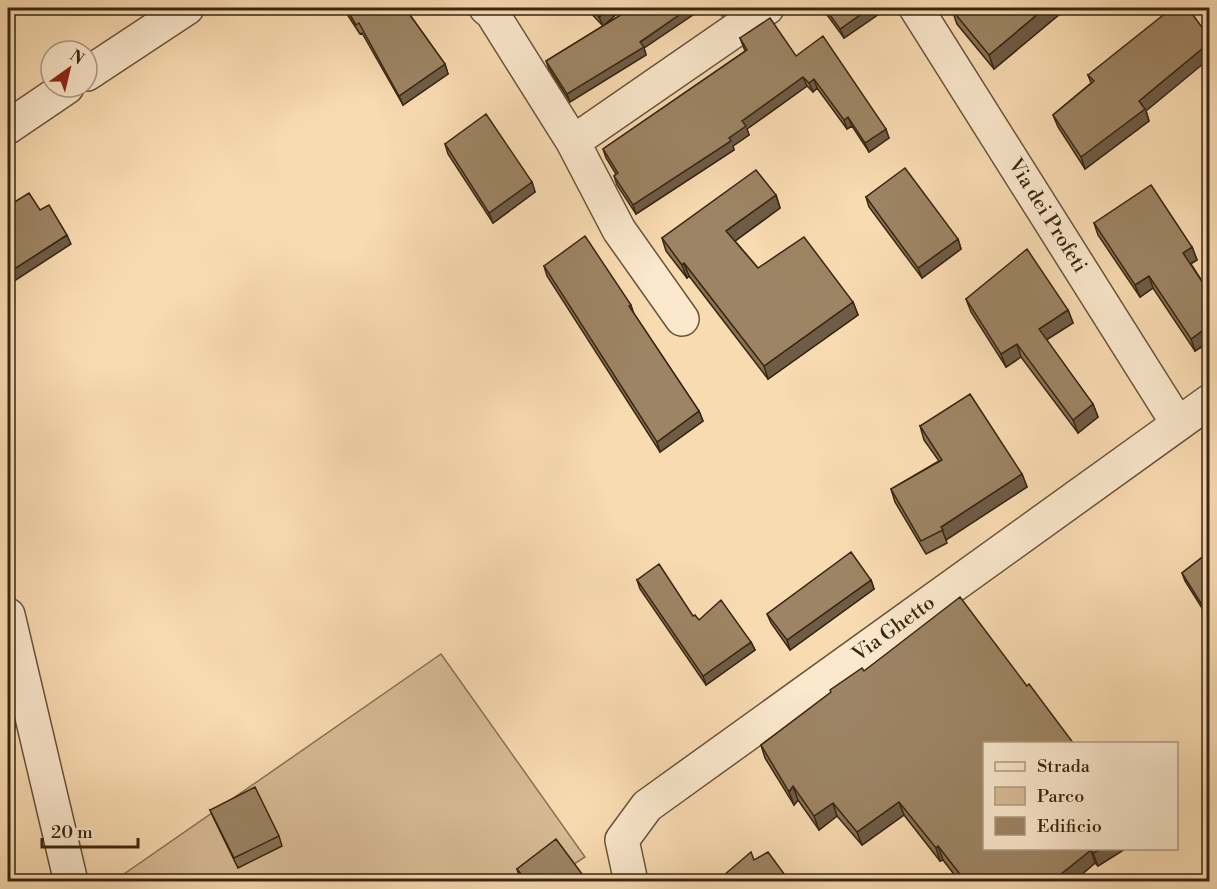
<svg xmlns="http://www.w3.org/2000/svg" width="1217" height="889" viewBox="0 0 1217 889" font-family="'Libre Bodoni',serif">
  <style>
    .green { fill: #d8bc96; stroke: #887153; stroke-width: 1.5 }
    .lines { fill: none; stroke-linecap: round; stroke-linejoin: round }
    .minor-casing { stroke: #695338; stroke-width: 36 }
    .minor { stroke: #fbe8cd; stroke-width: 33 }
    .wall { fill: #877256; stroke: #392610; stroke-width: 1.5 }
    .shaded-wall { fill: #6e5c46; stroke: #392610; stroke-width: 1.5 }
    .building { fill: #9d8464; stroke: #392610; stroke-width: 1.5 }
    .labels { text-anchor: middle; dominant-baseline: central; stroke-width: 4.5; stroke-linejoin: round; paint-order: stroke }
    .street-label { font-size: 20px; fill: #392610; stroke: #fbe8cd }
  </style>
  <rect width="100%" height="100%" fill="#f9dbb2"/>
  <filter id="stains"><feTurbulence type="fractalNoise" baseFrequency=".00333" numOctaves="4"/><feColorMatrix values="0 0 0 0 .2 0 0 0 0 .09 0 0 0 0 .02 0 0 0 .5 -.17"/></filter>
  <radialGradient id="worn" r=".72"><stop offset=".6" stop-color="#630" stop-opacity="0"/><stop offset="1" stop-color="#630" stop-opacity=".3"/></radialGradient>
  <path class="green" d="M441,654L585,857L548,881H114Z"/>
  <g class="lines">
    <defs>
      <path id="minor" d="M486,8L492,13L573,142L767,8
        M916,8L1178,424
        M87,74L187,8
        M8,127L67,87
        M573,142L619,230L682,319
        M8,615L71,882
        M631,882L622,840L647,806L1210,401"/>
    </defs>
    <use href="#minor" class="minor-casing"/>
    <use href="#minor" class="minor"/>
  </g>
  <path class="wall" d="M343,8H405L445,64L448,74L403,105L362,33L360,34Z
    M586,8H618L620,11L603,26Z
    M632,8H703L644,48L646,55L570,102L549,69L546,61Z
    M822,8H877L879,14L844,38Z
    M1067,8L994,69L957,24L952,10Z
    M740,38L796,56L889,138L869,152L852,126L847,129L817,88L813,92L807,86L747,129L749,135L733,146L734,150L636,214L617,185L614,176L616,174L606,158L603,149L745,51Z
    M1088,75L1146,111L1149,121L1085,169L1058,127L1053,115L1091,83Z
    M445,144L532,182L535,192L493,223L448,154Z
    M776,195L780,208L735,241L758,268L853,302L858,315L768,379L689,276L687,278L666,251L662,238Z
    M866,197L958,239L961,249L922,278L869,207Z
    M1094,223L1192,247L1197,260L1191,264L1209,292V342L1195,351L1153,288L1140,297L1098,235Z
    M544,266L631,305L634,314L699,411L703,421L660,452L547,276Z
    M966,299L1068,310L1073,323L1046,340L1093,404L1098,417L1078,433L1021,357L1006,367L971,312Z
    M920,426L1022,474L1027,487L946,539L947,543L926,554L895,502L891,489L939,461L924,440Z
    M1209,552V610L1205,613L1185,581L1182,573Z
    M637,580L699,620L751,642L755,650L706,685L640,589Z
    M871,580L874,589L790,650L771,623L767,614Z
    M864,671L1027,686L984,849H1125L1098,866L1095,863L1073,882H960L943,860L940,861L904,815L862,845L837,816L819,830L798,800L794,805L765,758L761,745Z
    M210,810L279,836L282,846L238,868L214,819Z
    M517,869L588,882H522L520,879Z"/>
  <path class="shaded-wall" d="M611,8H618L620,11L603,26L599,17Z
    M689,8H703L644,48L646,55L570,102L567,94Z
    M721,8H735L722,16L719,9Z
    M870,8H877L879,14L844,38L840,29Z
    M1045,8H1067L994,69L989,55Z
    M1209,43V59L1146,111L1149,121L1085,169L1081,157L1139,101Z
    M445,64L448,74L403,105L399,96Z
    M803,77L807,86L747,129L749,135L733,146L734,150L636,214L633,205L729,138L742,121Z
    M814,79L817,88L813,92L809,83Z
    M848,117L852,126L847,129L844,120Z
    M886,129L889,138L869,152L865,143Z
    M532,182L535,192L493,223L489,213Z
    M776,195L780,208L731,244L726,231Z
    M67,235L71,244L8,285V273Z
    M958,239L961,249L922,278L918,268Z
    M1192,247L1197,260L1188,265L1183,253Z
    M684,263L689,276L687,278L682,265Z
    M1149,276L1153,288L1140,297L1135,285Z
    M853,302L858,315L768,379L764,366Z
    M1068,310L1073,323L1043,342L1039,329Z
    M1209,326V342L1195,351L1191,339Z
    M1017,344L1021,357L1006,367L1001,354Z
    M1093,404L1098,417L1078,433L1073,420Z
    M699,411L703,421L660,452L657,442Z
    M1022,474L1027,487L946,540L941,527Z
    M871,580L874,589L790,650L787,640Z
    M751,642L755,650L706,685L703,676Z
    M8,700L11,709L15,728L8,741Z
    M793,786L798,800L794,805L789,792Z
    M899,802L904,815L862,845L857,832Z
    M833,803L837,816L819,830L814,816Z
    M938,846L943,860L940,861L936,848Z
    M1100,849H1125L1098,866L1093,853Z
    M1091,850L1095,863L1073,882H1051Z"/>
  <path class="building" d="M346,8H405L445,64L399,96L359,23L356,25Z
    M591,8H611L599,17Z
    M632,8H689L640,42L644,47L567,94L546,61Z
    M825,8H870L840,29Z
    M955,8H1045L989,55L952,10Z
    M1172,8H1188L1209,37V43L1139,101L1145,109L1081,157L1053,115L1094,81L1088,75Z
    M770,18L796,56L823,36L886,129L865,143L848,117L844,120L814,79L809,83L803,77L742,121L746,126L729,138L731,141L633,205L614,176L618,173L603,149L747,50L740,38Z
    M486,114L532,182L489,213L445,144Z
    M905,168L958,239L918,268L866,197Z
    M756,170L776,195L726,231L758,268L804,237L853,302L764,366L684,263L682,265L662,238Z
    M1151,185L1192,247L1183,253L1209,292V326L1191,339L1149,276L1135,285L1094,223Z
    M29,193L40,210L49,205L67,235L8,273V206Z
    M585,236L631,305L629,306L699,411L657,442L544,266Z
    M1027,249L1068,310L1039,329L1093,404L1073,420L1017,344L1001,354L966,299Z
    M970,394L1022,474L941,527L943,530L921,541L891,489L942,460L920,426Z
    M851,552L871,580L787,640L767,614Z
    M1209,552V600L1202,605L1182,573Z
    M659,564L693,616L695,615L699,620L721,600L751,642L703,676L637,580Z
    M960,597L1027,686L1029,684L1074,744H984V849H1100L1093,853L1091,850L1051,882H966L938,846L936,848L899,802L857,832L833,803L814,816L793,786L789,792L761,745L831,692L830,690L862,668L864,671Z
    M8,700L12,719L8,726Z
    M255,787L279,836L234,858L210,810Z
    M556,839L588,882H527L517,869Z
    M751,852L754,860L768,852L790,882H729L724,875Z"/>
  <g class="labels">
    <g class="street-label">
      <text transform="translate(1047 216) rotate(58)">Via dei Profeti</text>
      <text transform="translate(894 629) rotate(-36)">Via Ghetto</text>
    </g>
  </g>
  <rect width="1217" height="889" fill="none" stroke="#f9dbb2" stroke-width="30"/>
  <rect x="9" y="9" width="1199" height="871" fill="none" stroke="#392610" stroke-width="3"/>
  <rect x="15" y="15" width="1187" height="859" fill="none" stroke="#392610" stroke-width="1.5"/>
  <rect x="983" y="742" width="195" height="108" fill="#fbe8cd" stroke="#ad9a81" stroke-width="1.5"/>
  <rect x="995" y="762" width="30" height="9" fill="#fbe8cd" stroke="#ad9a81" stroke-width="1.5"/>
  <text x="1037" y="772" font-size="18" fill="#392610">Strada</text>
  <rect x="995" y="787" width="30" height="18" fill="#d8bc96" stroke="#ad9a81" stroke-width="1.5"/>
  <text x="1037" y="802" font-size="18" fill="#392610">Parco</text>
  <rect x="995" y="817" width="30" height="18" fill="#9d8464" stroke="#ad9a81" stroke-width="1.5"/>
  <text x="1037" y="832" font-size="18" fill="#392610">Edificio</text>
  <g transform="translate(69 69) rotate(34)"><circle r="28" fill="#fbe8cd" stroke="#ad9a81" stroke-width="1.5"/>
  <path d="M0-4.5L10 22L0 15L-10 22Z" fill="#8f2418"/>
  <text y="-9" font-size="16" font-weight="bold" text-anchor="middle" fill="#392610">N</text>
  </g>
  <path d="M42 838v9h96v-9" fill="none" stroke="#392610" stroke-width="3"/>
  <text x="51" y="838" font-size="18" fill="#392610" stroke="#fbe8cd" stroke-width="4.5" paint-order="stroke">20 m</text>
  <rect width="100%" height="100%" filter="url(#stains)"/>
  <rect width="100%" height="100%" fill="url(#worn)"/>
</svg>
